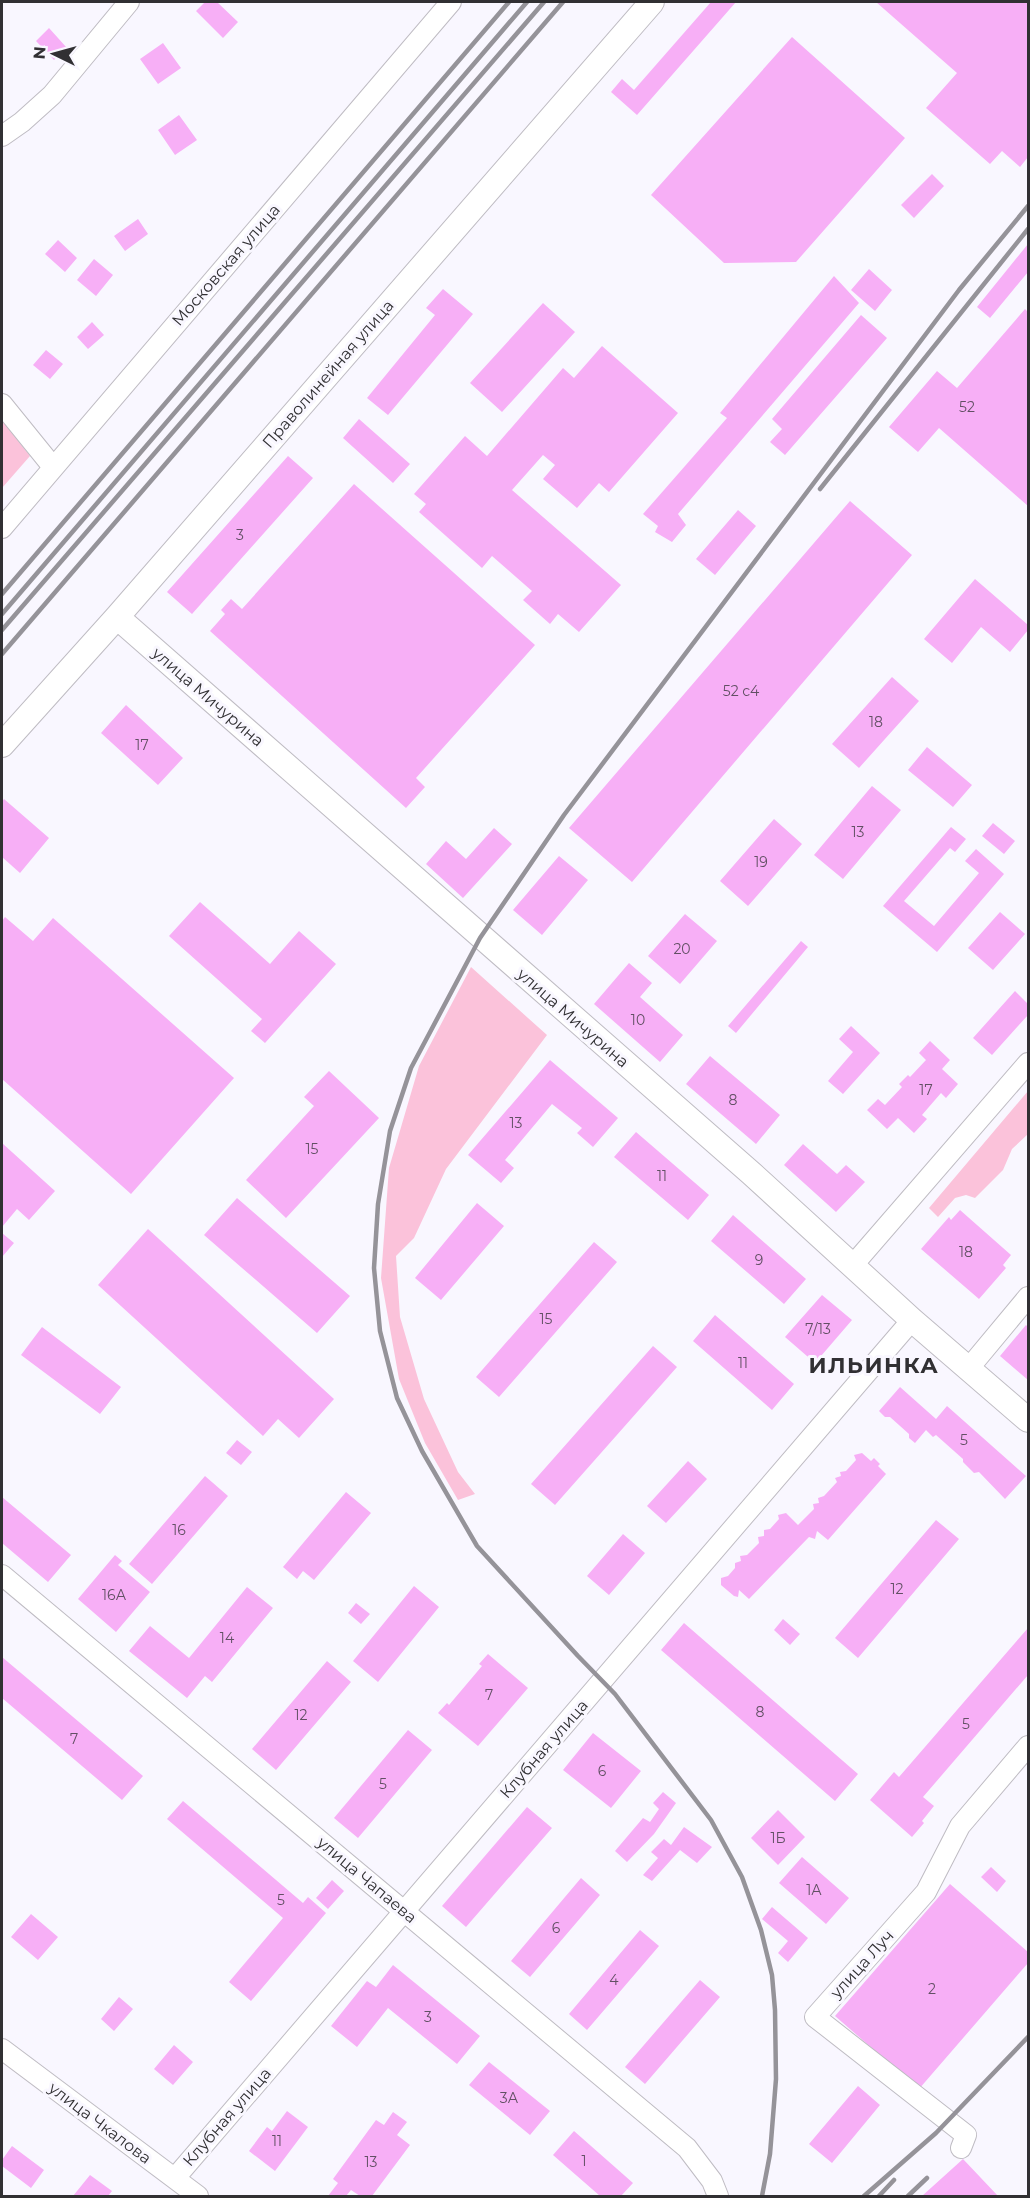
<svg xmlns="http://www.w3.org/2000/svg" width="1030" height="2198" viewBox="0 0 1030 2198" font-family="Montserrat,sans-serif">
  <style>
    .green { fill: #fbc2da }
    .building { fill: #f7aff6 }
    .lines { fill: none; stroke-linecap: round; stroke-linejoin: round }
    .minor-casing { stroke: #bfbcc3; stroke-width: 22 }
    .major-casing { stroke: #bfbcc3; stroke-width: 26 }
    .minor { stroke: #fff; stroke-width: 20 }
    .major { stroke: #fff; stroke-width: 24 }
    .rail { stroke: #959399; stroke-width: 4.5 }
    .labels { text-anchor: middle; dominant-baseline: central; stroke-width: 6; stroke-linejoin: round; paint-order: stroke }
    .number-label { font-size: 14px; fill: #625064 }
    .street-label { font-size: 16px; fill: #313033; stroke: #f9f7ff }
    .district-label { font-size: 22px; font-weight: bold; letter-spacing: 1.5px; fill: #313033; stroke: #f9f7ff }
  </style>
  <rect width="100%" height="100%" fill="#f9f7ff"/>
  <path class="green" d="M2,420L30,456L2,488Z
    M471,967L547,1035L446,1169L414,1238L396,1256L400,1317L424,1399L458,1472L475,1494L458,1500L425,1443L399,1379L381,1278L389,1168L419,1066Z
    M1028,1091V1134L1012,1149L1003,1170L975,1198L966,1195L955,1198L938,1217L929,1208Z"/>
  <path class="building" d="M205,2H217L238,22L223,38L196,11Z
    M711,2H736L637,115L611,92L622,79L634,90Z
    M876,2H1028V157L1020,167L1002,151L990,164L926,108L957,73Z
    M49,28L67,48L54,60L36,41Z
    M792,37L905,138L796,262L724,263L651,195Z
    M163,43L181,68L158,84L140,59Z
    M179,115L197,140L175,155L158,130Z
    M932,174L944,186L914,218L901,205Z
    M138,219L148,234L125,251L114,236Z
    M58,240L77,258L65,272L45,254Z
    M1028,244V272L990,318L977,307Z
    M94,259L113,275L96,296L77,280Z
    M869,269L892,290L875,311L851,290Z
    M834,276L859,303L678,514L686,525L672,542L655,532L658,526L643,514L727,418L720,413Z
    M443,289L473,314L388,415L367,398L435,315L426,308Z
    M543,303L575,332L502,412L470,383Z
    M1025,309L1028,312V506L939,428L918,452L889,427L937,371L957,388Z
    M861,315L887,338L785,455L770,442L782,429L772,419Z
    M92,322L104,335L88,349L77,337Z
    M602,346L678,413L609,492L599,483L577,508L543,479L555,465L543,455L512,490L621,585L579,632L558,614L550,624L523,600L532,591L492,556L482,568L419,512L426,504L414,494L465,436L487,456L563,368L574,378Z
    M46,350L63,364L50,379L33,365Z
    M359,419L410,464L393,483L343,438Z
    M288,456L313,478L192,614L167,592Z
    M354,484L535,645L416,778L425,787L406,808L210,631L225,614L221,610L231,599L242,609Z
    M850,501L912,555L632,882L569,828Z
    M738,510L756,526L715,575L696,559Z
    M975,579L1028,625V630L1010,652L981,627L952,663L924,639Z
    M892,677L919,701L859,768L832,744Z
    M126,705L183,758L158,785L101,733Z
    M927,747L972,785L953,807L908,770Z
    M872,786L901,810L843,879L814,855Z
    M4,799L49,838L20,873L2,857V802Z
    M774,819L802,844L748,906L720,881Z
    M993,823L1015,841L1004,854L982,836Z
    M951,827L966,839L955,852L950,848L904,901L934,926L979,873L965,861L976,849L1004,874L937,952L883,906Z
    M494,828L512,844L463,898L426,864L446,841L466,859Z
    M559,856L588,880L542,935L513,910Z
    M200,902L270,964L299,931L336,964L265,1043L251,1031L262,1019L169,936Z
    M1000,912L1025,934L993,970L968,948Z
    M685,914L717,941L680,984L648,956Z
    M5,917L33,941L53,918L234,1078L131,1194L2,1079V921Z
    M801,941L808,947L736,1033L728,1026Z
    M629,963L652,983L640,997L683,1035L660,1062L594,1004Z
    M1015,991L1028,1004V1015L992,1055L973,1038Z
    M851,1026L880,1053L843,1094L828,1081L853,1052L839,1039Z
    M930,1041L950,1060L942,1069L958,1084L946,1098L941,1093L922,1115L927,1119L914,1133L898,1118L887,1129L867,1110L878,1099L885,1105L902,1087L899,1084L908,1075L910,1077L926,1060L919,1053Z
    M710,1056L780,1115L756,1144L686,1084Z
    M550,1060L618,1118L593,1147L577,1133L582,1128L552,1104L505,1160L514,1168L501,1183L468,1155Z
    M329,1071L379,1118L286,1218L246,1180L314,1106L304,1097Z
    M636,1132L709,1195L688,1220L614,1157Z
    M2,1143L55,1191L29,1220L17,1209L2,1227Z
    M803,1144L837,1174L846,1165L865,1182L836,1212L784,1165Z
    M237,1198L350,1296L317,1333L204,1235Z
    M477,1203L504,1226L441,1300L415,1278Z
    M960,1210L1011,1255L1003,1265L1006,1268L979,1299L921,1249L949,1217L951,1220Z
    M733,1215L806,1279L784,1304L711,1241Z
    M148,1229L334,1399L299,1438L278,1419L263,1436L98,1285Z
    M2,1233L14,1243L2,1257Z
    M594,1242L617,1262L499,1397L476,1377Z
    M822,1295L852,1320L815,1363L785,1337Z
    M715,1315L794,1384L772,1410L693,1341Z
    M1026,1325L1028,1327V1380L1000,1356Z
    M42,1327L121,1387L100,1414L21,1355Z
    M653,1346L677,1367L555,1505L531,1484Z
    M900,1387L936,1419L947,1406L1026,1476L1005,1499L979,1472L974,1473L963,1462V1459L936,1435L933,1437L926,1430L915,1443L909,1438V1434L890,1417H885L879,1411Z
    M237,1440L252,1452L241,1465L226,1453Z
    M862,1453L871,1461L874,1458L880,1464L878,1466L886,1474L828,1540L817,1531L815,1539L809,1537L749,1599L739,1590L738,1597L734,1596L721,1585V1578L728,1576L735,1568V1563L741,1561L740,1556L747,1555L759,1543L758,1537L764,1536V1530L770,1529L779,1519L778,1515L786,1513L798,1525L814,1509L813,1504L819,1503L818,1498L824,1496L837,1482L835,1478L841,1476L840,1472L846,1471L856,1460L854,1455Z
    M688,1461L707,1479L666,1523L647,1506Z
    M205,1476L228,1496L152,1584L129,1564Z
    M346,1492L371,1513L314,1580L303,1571L297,1579L283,1567Z
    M2,1497L71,1555L48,1582L2,1543Z
    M936,1520L959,1539L858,1658L835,1638Z
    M623,1534L645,1553L609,1595L587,1576Z
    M115,1555L122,1561L118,1565L150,1592L116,1632L78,1599Z
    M414,1586L439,1607L378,1682L353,1661Z
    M247,1587L273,1608L212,1682L205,1676L187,1698L129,1651L150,1626L189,1658Z
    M356,1603L370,1614L361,1624L348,1613Z
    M783,1619L800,1634L790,1645L774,1630Z
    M684,1623L858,1774L835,1801L661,1650Z
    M1028,1628V1675L923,1797L934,1806L922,1821L924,1823L912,1837L870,1800L894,1772L899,1777Z
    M488,1654L528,1688L478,1746L438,1713L447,1703L449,1705L482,1666L479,1664Z
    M2,1657L143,1776L122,1800L2,1698Z
    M327,1661L351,1682L276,1770L252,1749Z
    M408,1730L432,1750L358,1838L334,1818Z
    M593,1733L641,1771L611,1808L563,1770Z
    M663,1792L676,1803L654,1834L627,1862L615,1851L643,1818L650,1822L659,1809L653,1803Z
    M183,1801L303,1903L308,1897L326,1913L251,2001L229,1982L283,1918L167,1819Z
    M527,1807L552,1828L466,1927L442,1906Z
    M778,1810L805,1837L778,1865L751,1838Z
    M684,1827L712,1847L697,1863L680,1850L652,1881L643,1875L658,1858L651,1852L664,1839L671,1845Z
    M802,1857L849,1898L826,1924L779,1883Z
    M991,1867L1006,1881L997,1892L981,1877Z
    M581,1878L600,1895L530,1977L511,1961Z
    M332,1880L344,1891L328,1909L316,1898Z
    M950,1884L1028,1952V1963L919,2089L835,2016Z
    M772,1907L808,1938L788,1962L778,1953L788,1941L762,1919Z
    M31,1914L58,1937L38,1960L11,1937Z
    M640,1930L659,1946L587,2030L569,2014Z
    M393,1965L480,2036L457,2064L388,2008L357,2047L331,2026L367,1981L376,1987Z
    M700,1980L720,1997L645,2084L625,2067Z
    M119,1997L133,2009L114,2031L101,2019Z
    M174,2045L193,2062L173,2085L154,2069Z
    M489,2062L550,2111L530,2135L469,2085Z
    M858,2086L880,2105L832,2163L809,2144Z
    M287,2111L308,2127L275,2171L249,2151L267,2127L272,2131Z
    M393,2112L407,2122L397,2135L410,2145L372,2196H360L351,2190L346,2196H328L338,2183L333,2179L376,2120L384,2125Z
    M574,2131L633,2183L621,2196H600L553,2155Z
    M12,2146L44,2170L31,2188L2,2166V2160Z
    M963,2159L998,2196H922Z
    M90,2175L112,2191L108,2196H73Z"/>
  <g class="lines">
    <defs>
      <path id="minor" d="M2,136L22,122L52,95L129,2
        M2,404L53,467
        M2,528L451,2
        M853,1265L1028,1063
        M969,1368L1028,1297
        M2,1575L687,2148L712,2181L718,2196
        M2,2049L198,2196
        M961,2148L966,2135L815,2017L926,1892L960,1826L1028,1746
        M175,2178L912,1320"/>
      <path id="major" d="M117,617L751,1173L912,1320L1028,1420
        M2,745L117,617L652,2"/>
    </defs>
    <use href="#minor" class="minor-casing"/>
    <use href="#major" class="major-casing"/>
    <use href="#minor" class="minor"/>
    <use href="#major" class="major"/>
    <path class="rail" d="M820,489L1028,229
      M2,594L509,2
      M2,614L527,2
      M2,630L544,2
      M2,654L563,2
      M762,2196L770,2154L776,2079L775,2010L772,1975L761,1930L742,1877L711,1820L615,1694L578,1656L477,1546L422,1451L397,1398L380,1331L374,1268L378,1204L390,1131L411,1068L480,938L564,815L959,290L1028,206
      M864,2196L936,2133L1028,2037
      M879,2196L894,2180
      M908,2196L927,2178"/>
  </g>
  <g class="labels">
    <g class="number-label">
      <text x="967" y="407">52</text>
      <text x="240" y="535">3</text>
      <text x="741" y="691">52 с4</text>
      <text x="876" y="722">18</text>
      <text x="142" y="745">17</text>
      <text x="858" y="832">13</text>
      <text x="761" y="862">19</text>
      <text x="682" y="949">20</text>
      <text x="638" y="1020">10</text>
      <text x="926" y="1090">17</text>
      <text x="733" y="1100">8</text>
      <text x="516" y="1123">13</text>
      <text x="312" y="1149">15</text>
      <text x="662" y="1176">11</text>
      <text x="966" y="1252">18</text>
      <text x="759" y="1260">9</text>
      <text x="546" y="1319">15</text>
      <text x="818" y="1329">7/13</text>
      <text x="743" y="1363">11</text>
      <text x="964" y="1440">5</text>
      <text x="179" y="1530">16</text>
      <text x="897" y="1589">12</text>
      <text x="114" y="1595">16А</text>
      <text x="227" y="1638">14</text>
      <text x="489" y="1695">7</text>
      <text x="760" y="1712">8</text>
      <text x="301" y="1715">12</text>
      <text x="966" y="1724">5</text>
      <text x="74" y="1739">7</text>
      <text x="602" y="1771">6</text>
      <text x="383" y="1784">5</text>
      <text x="778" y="1838">1Б</text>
      <text x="814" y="1890">1А</text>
      <text x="281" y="1900">5</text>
      <text x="556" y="1928">6</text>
      <text x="614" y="1980">4</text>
      <text x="932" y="1989">2</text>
      <text x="428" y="2017">3</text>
      <text x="509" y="2098">3А</text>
      <text x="277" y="2141">11</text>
      <text x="584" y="2161">1</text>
      <text x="371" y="2162">13</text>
    </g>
    <g class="street-label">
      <text transform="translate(226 265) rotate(-49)">Московская улица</text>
      <text transform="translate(328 374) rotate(-49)">Праволинейная улица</text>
      <text transform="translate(208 697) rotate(41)">улица Мичурина</text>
      <text transform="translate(573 1018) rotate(41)">улица Мичурина</text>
      <text transform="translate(544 1749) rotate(-49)">Клубная улица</text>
      <text transform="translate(367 1880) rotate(40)">улица Чапаева</text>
      <text transform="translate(862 1964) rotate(-48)">улица Луч</text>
      <text transform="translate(227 2117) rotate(-49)">Клубная улица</text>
      <text transform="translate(100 2123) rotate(37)">улица Чкалова</text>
    </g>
    <g class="district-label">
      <text x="874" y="1365">ИЛЬИНКА</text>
    </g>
  </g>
  <rect width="1030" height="2198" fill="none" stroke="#313033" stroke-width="6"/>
  <g transform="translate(54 54) rotate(275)" stroke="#f9f7ff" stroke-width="4.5" paint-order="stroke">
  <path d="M0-4.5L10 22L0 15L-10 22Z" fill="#313033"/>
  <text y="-9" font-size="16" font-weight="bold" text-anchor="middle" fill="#313033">N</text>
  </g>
</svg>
